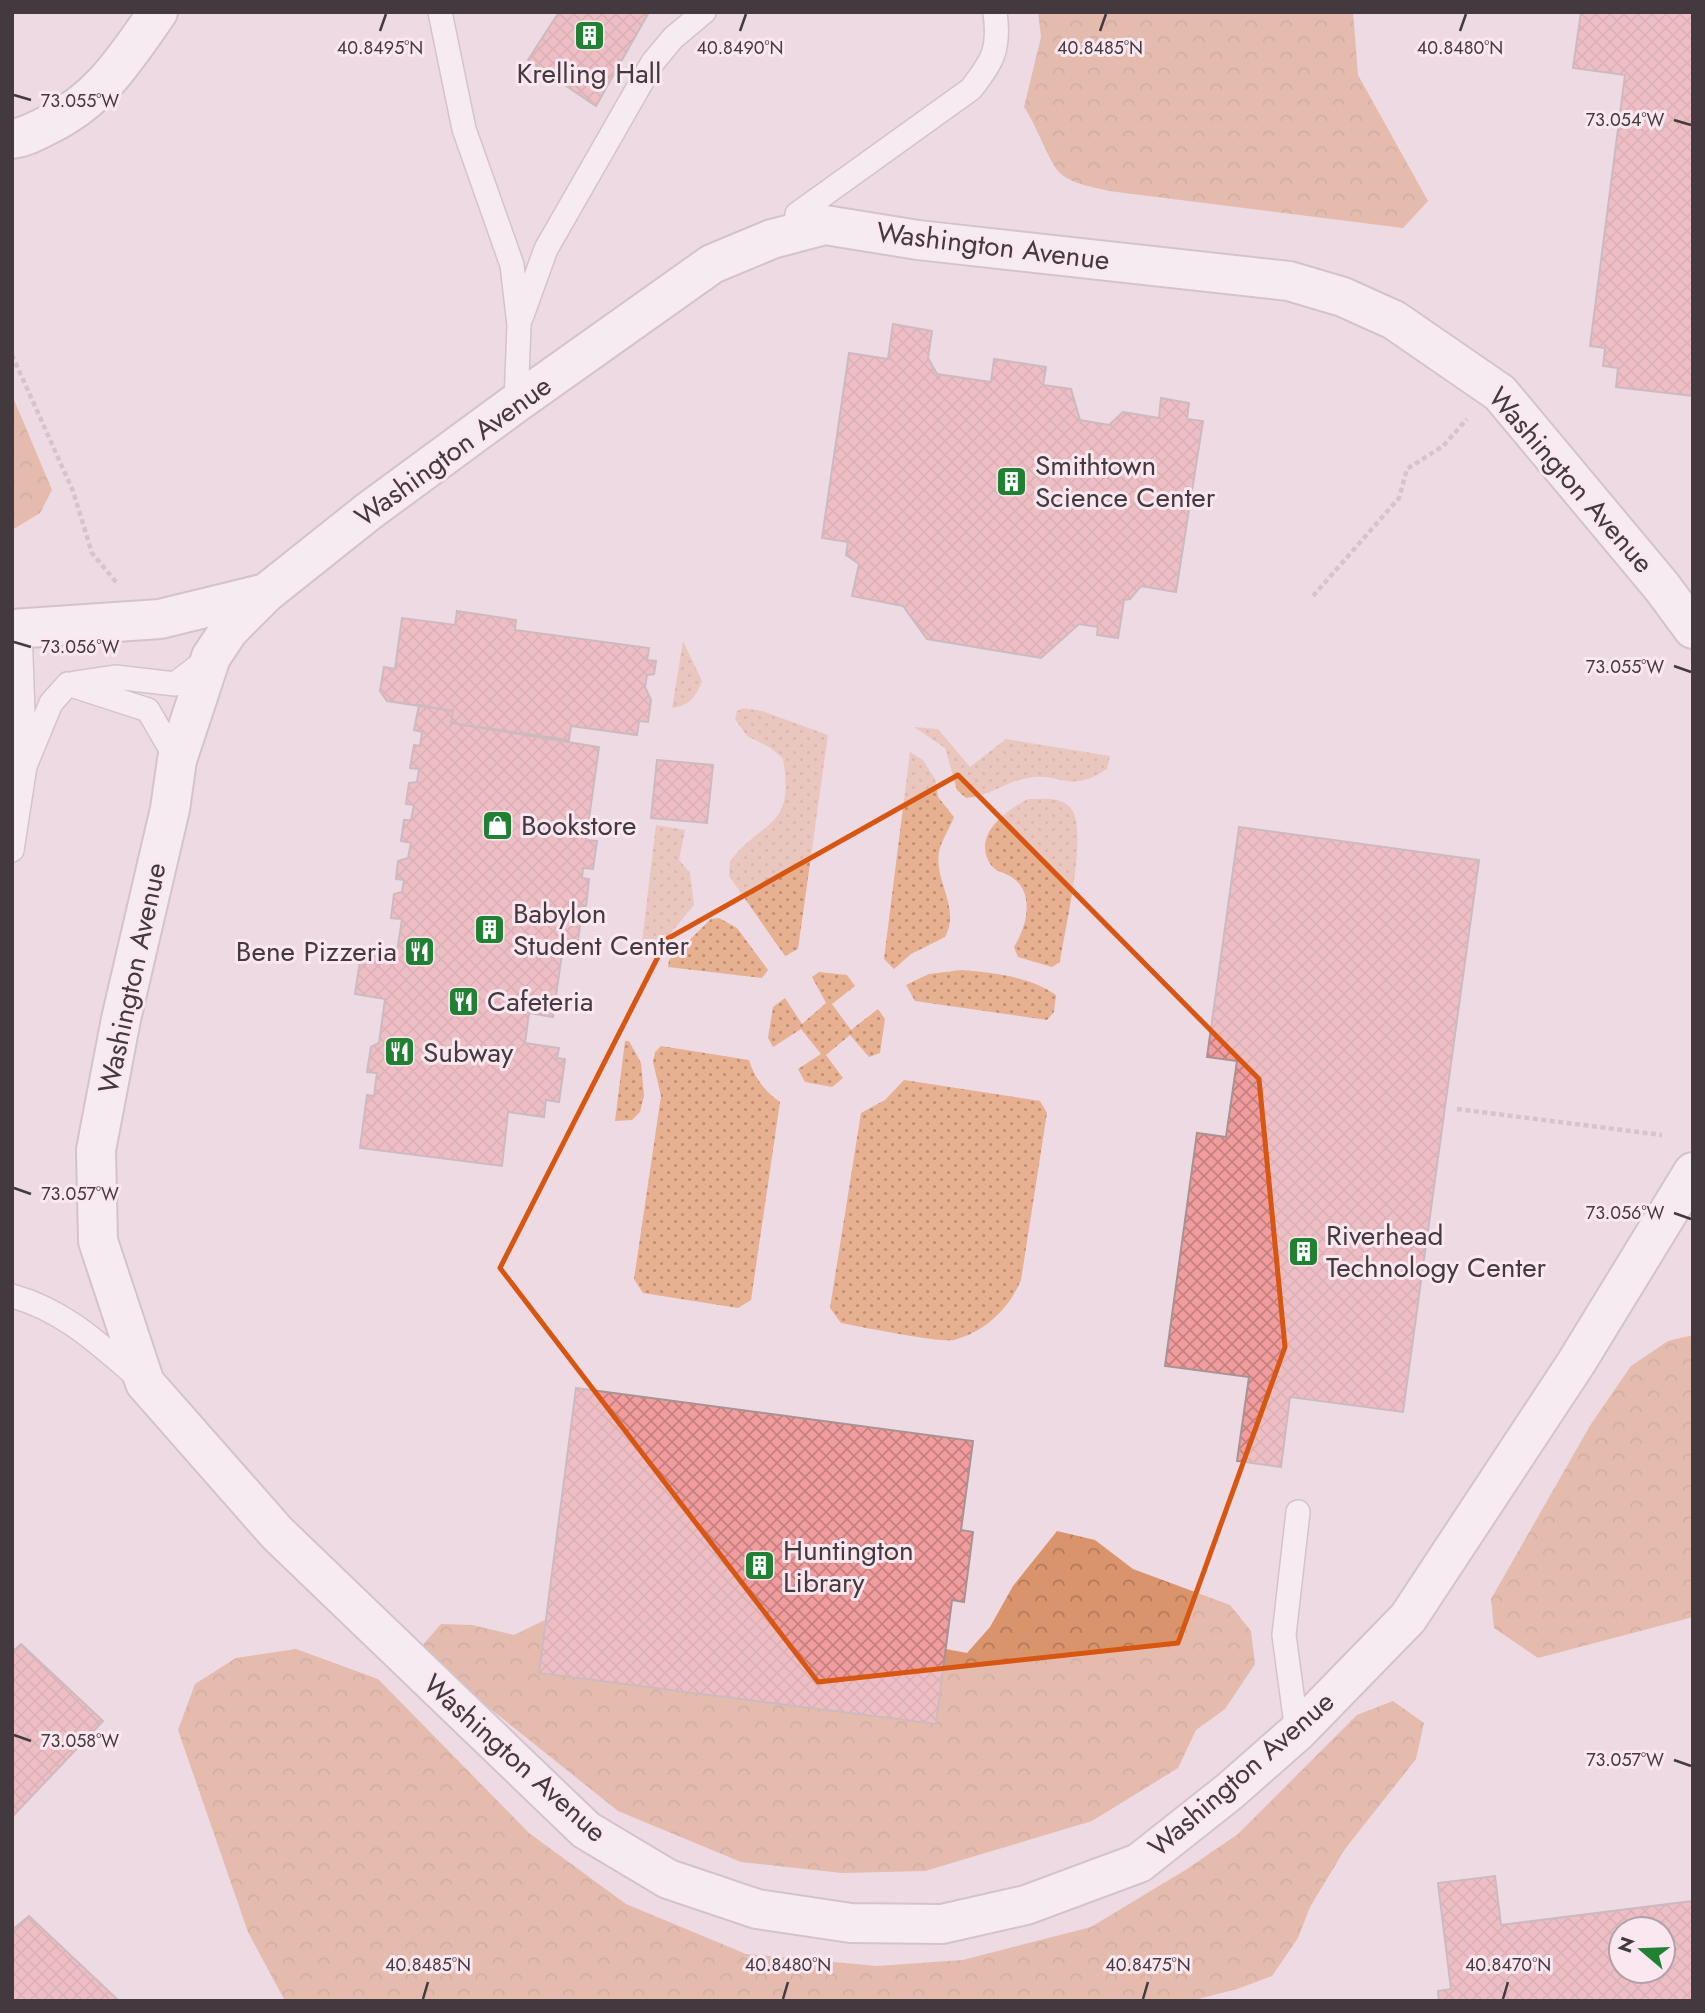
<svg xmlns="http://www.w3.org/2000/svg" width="1705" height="2013" viewBox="0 0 1705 2013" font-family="Jost,sans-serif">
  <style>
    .forest { fill: url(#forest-crowns) }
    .garden { fill: url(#garden-dots) }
    .building { fill: url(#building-cross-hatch); stroke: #a79393; stroke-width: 2; fill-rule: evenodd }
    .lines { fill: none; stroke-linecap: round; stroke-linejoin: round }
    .lane-casing { stroke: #b8a6af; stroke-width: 26 }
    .street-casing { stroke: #b8a6af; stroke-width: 42 }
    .path { stroke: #b9a9b0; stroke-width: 4.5; stroke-dasharray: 5 3.5; stroke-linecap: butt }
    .lane { stroke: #fff; stroke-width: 23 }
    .street { stroke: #fff; stroke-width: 38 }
    .marked { fill: none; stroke: #d75611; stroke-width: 5; stroke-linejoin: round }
    .ticks { fill: none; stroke: #423a3e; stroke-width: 2.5 }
    .labels { text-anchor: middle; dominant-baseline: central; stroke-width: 6; stroke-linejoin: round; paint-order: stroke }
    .poi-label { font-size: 28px; fill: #423a3e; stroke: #fae7f0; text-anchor: start }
    .street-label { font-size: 28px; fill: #423a3e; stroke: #fae7f0 }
    .ticks-label { font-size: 18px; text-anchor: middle; fill: #423a3e; stroke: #fae7f0; stroke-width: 6; stroke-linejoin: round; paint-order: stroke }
  </style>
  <defs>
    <pattern id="forest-crowns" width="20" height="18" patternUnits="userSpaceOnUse" patternTransform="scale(1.75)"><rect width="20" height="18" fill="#da946b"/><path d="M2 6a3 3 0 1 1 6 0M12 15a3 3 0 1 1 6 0" fill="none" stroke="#b27a59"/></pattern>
    <pattern id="garden-dots" width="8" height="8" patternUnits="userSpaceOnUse" patternTransform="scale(1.75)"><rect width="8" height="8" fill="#e6b091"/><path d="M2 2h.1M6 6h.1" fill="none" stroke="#bc9078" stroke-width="1.8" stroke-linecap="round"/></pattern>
    <pattern id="building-cross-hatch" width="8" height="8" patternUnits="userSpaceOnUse" patternTransform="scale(1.75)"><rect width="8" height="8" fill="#f19c9d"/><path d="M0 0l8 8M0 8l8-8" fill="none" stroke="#c58081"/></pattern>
  </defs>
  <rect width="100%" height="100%" fill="#eddae3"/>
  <path class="forest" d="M1038,12H1353L1358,75L1428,201L1403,228L1109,191C1094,187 1069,184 1058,171C1047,157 1037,126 1024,107L1041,37Z
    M12,395L52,490L40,513L12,530Z
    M1693,1335V1617L1538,1658L1494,1628L1491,1599L1591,1424L1631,1366L1668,1341Z
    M1057,1531L1095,1540L1133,1569L1230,1605L1251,1631L1255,1664L1225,1709L1196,1730L1178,1768L1092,1821L925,1871L842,1873L741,1862L618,1811L458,1683L420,1648L441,1624L472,1625L514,1635L545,1620L539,1673L935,1724L946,1649L967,1653L990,1627L1013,1586Z
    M296,1649L378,1679L529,1833L626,1904L746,1954L877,1966L963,1960L1091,1927L1187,1869L1238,1834L1357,1715L1393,1701L1424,1723L1416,1759L1345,1849L1310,1907L1298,1938L1272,1976L1237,1989L1190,2001H285L248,1932L178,1730L195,1684L236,1658Z"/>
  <path class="garden" d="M683,641L702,681C696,697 689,706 672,708Z
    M743,708L762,711L828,735L798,949L785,956L729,876L730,861C764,818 795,829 783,759L771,748L747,736L735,719L737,711Z
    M914,727L938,729L970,767L1006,739L1110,756L1107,769C1066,796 1061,769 1023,779C1002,784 988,797 966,798L957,790L945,748Z
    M910,752L923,760L935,779L938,797L954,817C950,828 941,841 939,852C934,882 961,908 945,937L911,954L894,969L884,959Z
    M1028,799C1042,799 1059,796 1070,807C1090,828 1064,931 1060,962L1052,967L1018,957L1014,947C1027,927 1036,891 1010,876C1003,872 996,872 991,865C971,836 1006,810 1028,799Z
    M656,825L685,830L679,860L690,873L694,905L660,946L640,958Z
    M719,918L737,928L768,970L762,978L668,967L669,960L711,919Z
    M962,970C994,973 1029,976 1056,995L1054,1012L1047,1020L915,1001L906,985L929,974Z
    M819,972L847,975L855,986L832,1004L851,1030L878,1009L885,1019L880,1053L869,1057L850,1035L826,1055L843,1078L832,1087L805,1082L798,1069L821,1054L801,1029L773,1047L768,1038L773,1007L785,998L802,1024L826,1003L812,977Z
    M625,1041H629L641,1063L644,1096L640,1112L632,1120L615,1121Z
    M661,1046L749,1060C754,1077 765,1092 780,1102L751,1300L738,1308L643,1293L634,1279L661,1096L653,1062L655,1052Z
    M904,1080L1040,1101L1047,1113L1021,1280C1009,1309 985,1332 954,1340C939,1343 862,1327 841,1323L830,1308L861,1113L885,1100Z"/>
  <path class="building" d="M559,12H649L596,106L528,60Z
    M1581,12H1693V396L1616,387L1618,368L1603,366L1605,348L1590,346L1625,75L1573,68Z
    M893,324L932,331L928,358L937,374L991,382L994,359L1046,367L1043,385L1071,389L1080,420L1109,425L1123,412L1159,418L1161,398L1189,403L1187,419L1203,421L1176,592L1141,586L1130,599L1124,600L1118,638L1097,635L1098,627L1079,624L1041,658L927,639L903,606L852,596L859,564L846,555L848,542L822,538L849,353L888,359Z
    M457,611L516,620L515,630L649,648L647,660L656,661L654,674L647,675L645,687L651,700L648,722L639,721L637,735L571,726L569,740L451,723L453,711L387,701L380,691L384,667L395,669L402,618L455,625Z
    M419,705L453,711L451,723L599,747L586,840L597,841L593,869L583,868L582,878L589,879L586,907L575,906L573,919L581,920L578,940L564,939L553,1017L529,1013L525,1043L559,1048L557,1058L565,1059L559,1102L546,1100L544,1117L508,1112L502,1166L360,1148L367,1095L374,1096L377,1073L367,1072L371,1047L379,1043L385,999L355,994L361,954L396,959L402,919L391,918L394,894L402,892L404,880L396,879L398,861L408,858L411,843L401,841L404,820H411L414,805L406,804L409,783L417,782L419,769L410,768L414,745L420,746L422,732L414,730Z
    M657,760L713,765L707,823L651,818Z
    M1239,827L1479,860L1403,1412L1290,1397L1281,1467L1237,1461L1249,1377L1165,1366L1197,1133L1226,1137L1237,1061L1207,1057Z
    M576,1388L973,1441L961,1530L973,1532L964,1602L952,1600L936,1724L539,1673Z
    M21,1644L103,1721L12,1817V1652Z
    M1495,1876L1501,1925L1693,1901V2001H1439L1438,1991L1451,1989L1438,1883ZM1621,1929H1663V1971H1621Z
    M29,1916L119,2001H12V1930Z"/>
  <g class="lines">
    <defs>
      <path id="lane" d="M440,12L464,129L512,265L519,325L516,403
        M795,232L797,214L971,89C993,61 1000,49 995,12
        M521,318L546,249L653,62L673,38L704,12
        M75,683L115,677L175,684L209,658
        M25,766L51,703L68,684L148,710L177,760
        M12,850L25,766L20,631
        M12,1296C64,1310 100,1345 140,1379
        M1297,1732L1284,1635L1298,1512"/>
      <path id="street" d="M12,139C26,137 36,131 48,125C101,99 125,59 158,12
        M12,629L160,619L266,593
        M1693,629L1662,587L1500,393L1394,320L1343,297L1289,281L918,240L825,225L772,239L712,264L516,403L369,511L266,593L229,630L211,657L177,760L170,809L121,1019L96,1150L98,1241L145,1383L277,1533L586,1830L668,1879L757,1909L851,1923L942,1924L1026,1905L1139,1863L1230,1791L1297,1732L1408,1618L1576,1363L1693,1172"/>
    </defs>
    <use href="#lane" class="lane-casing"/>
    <use href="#street" class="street-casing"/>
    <path class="path" d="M12,355L73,491L92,553L116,582
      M1313,596L1399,498L1407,469L1443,446L1467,419
      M1457,1109L1662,1135"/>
    <use href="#lane" class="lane"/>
    <use href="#street" class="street"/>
  </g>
  <path d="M0 0H1705V2013H0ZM958,775L1259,1079L1285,1347L1178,1643L818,1682L500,1268L667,939Z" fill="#eddae3" fill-opacity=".55" fill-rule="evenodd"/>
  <path class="marked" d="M958,775L1259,1079L1285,1347L1178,1643L818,1682L500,1268L667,939Z"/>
  <path class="ticks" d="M380,31L386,14M740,31L746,14M1100,31L1106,14M1460,31L1466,14M14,95L31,100M1674,120L1691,125M14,642L31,647M1674,666L1691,672M14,1188L31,1194M1674,1213L1691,1219M14,1735L31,1741M1674,1760L1691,1766M423,1999L428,1982M783,1999L788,1982M1143,1999L1148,1982M1503,1999L1508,1982"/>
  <defs>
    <symbol id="building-square" viewBox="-11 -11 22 22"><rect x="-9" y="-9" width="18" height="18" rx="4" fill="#218133" stroke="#fae7f0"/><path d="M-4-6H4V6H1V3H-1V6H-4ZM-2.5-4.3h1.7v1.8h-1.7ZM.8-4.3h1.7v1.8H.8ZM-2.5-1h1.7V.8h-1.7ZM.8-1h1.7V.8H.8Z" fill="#fff"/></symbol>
    <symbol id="shop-square" viewBox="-11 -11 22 22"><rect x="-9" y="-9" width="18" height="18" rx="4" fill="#218133" stroke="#fae7f0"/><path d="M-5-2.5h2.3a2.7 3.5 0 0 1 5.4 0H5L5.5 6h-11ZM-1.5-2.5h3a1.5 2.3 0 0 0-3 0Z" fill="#fff"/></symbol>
    <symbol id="restaurant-square" viewBox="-11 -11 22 22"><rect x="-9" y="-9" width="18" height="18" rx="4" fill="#218133" stroke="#fae7f0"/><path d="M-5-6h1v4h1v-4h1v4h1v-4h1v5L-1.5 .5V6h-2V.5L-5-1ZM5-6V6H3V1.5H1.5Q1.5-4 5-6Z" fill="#fff"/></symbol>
  </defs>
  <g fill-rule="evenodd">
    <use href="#building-square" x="572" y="18" width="35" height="35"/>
    <use href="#building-square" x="994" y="464" width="35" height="35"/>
    <use href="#shop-square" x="480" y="808" width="35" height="35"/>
    <use href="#building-square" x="472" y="912" width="35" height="35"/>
    <use href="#restaurant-square" x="402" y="934" width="35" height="35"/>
    <use href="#restaurant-square" x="446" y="984" width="35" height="35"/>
    <use href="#restaurant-square" x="382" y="1034" width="35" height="35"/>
    <use href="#building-square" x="1286" y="1234" width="35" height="35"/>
    <use href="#building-square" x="742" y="1548" width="35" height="35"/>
  </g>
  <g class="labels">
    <g class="poi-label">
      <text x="589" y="73" text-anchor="middle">Krelling Hall</text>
      <text x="1035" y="465">Smithtown<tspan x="1035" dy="32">Science Center</tspan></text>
      <text x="521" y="825">Bookstore</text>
      <text x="513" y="913">Babylon<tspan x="513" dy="32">Student Center</tspan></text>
      <text x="397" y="951" text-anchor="end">Bene Pizzeria</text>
      <text x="487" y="1001">Cafeteria</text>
      <text x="423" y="1052">Subway</text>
      <text x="1326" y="1235">Riverhead<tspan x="1326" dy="32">Technology Center</tspan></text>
      <text x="783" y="1550">Huntington<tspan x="783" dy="32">Library</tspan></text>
    </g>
    <g class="street-label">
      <text transform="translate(993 246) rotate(7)">Washington Avenue</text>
      <text transform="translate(453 451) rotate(-36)">Washington Avenue</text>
      <text transform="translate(1571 480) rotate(49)">Washington Avenue</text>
      <text transform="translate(132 978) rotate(-78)">Washington Avenue</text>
      <text transform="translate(515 1758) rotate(42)">Washington Avenue</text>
      <text transform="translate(1241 1774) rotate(-41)">Washington Avenue</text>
    </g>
  </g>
  <g class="ticks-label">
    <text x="1100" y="54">40.8485°N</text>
    <text x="1460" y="54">40.8480°N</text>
    <text x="380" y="54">40.8495°N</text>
    <text x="740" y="54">40.8490°N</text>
    <text x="80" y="107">73.055°W</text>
    <text x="1625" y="126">73.054°W</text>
    <text x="80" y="653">73.056°W</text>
    <text x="1625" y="673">73.055°W</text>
    <text x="80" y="1200">73.057°W</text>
    <text x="1625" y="1219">73.056°W</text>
    <text x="80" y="1747">73.058°W</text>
    <text x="1625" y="1766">73.057°W</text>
    <text x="428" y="1971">40.8485°N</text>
    <text x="788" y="1971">40.8480°N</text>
    <text x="1148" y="1971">40.8475°N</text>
    <text x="1508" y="1971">40.8470°N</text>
  </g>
  <rect width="1705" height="2013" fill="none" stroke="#423a3e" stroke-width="28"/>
  <g transform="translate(1642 1950) rotate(289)"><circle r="33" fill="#fae7f0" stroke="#b0a2a9" stroke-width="2"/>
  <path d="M0-5L12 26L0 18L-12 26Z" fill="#218133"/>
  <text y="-10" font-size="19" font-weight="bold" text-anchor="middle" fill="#423a3e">N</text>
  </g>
</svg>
